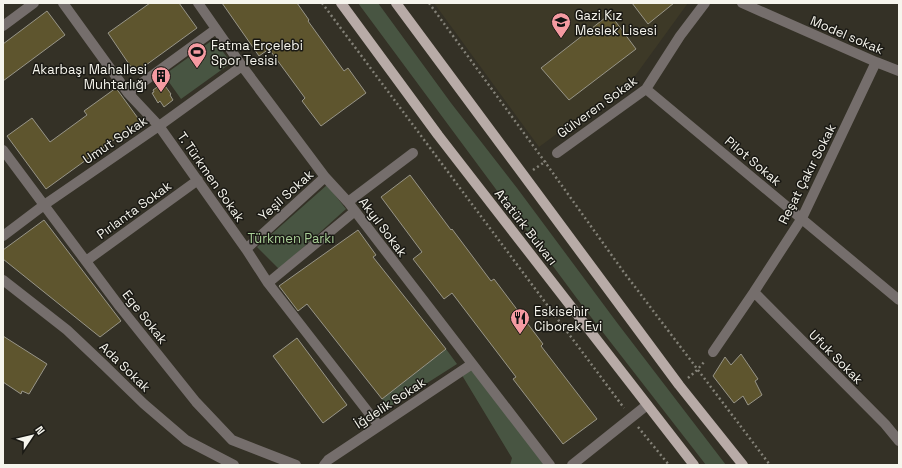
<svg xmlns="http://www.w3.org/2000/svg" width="902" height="468" viewBox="0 0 902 468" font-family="'Space Grotesk',sans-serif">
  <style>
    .built { fill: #3d3927 }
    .green { fill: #485542 }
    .building { fill: #5e552e; stroke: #989588 }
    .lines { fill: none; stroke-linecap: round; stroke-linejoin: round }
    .path { stroke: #848278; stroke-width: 2.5; stroke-dasharray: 2 3; stroke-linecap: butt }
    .minor { stroke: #756e6c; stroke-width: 10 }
    .primary { stroke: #b8aba7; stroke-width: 10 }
    .labels { text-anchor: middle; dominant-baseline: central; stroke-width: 3; stroke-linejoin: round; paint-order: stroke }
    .poi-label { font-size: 13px; fill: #f6f5ed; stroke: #1a1914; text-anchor: start }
    .street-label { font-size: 13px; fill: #f6f5ed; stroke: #1a1914 }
    .park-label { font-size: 13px; fill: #a9cf97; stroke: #1a1914 }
  </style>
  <rect width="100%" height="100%" fill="#343126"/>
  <path class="built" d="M434,3H688L635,76L539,147Z"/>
  <path class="green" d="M358,3H378L451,103L517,188L618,324L726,465H706L584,308Z
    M214,39L231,63L181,99L164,75Z
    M327,185L346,209L279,269L257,247Z
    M446,349L457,364L388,408L382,399Z
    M472,364L550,465H510L512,458L460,372Z"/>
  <path class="building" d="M150,3H179L197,28L135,73L108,33Z
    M222,3H297L309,20L308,21L344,71L348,68L366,93L321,126L302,101L305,98L269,49L259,56Z
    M632,3H674L648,24Z
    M47,11L65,35L3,81V44Z
    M610,14L636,49L569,100L541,68Z
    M163,83L171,94L170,95L173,100L164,107L160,101L158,103L152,93L154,92L153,90Z
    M116,88L140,121L46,189L7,136L32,118L50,142L87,115L84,111Z
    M410,175L451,230L452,229L491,281L494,279L543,344L541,346L597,419L563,444L513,379L516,377L452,293L444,299L413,259L422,252L381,197Z
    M44,220L121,321L100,337L3,259V250Z
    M358,230L376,255L373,257L446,349L382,399L307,304L298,311L279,286Z
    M3,336L47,364L29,394L22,391L21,394L3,382Z
    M297,338L347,405L323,423L273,356Z
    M741,354L758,379L755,381L762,395L748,405L743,396L734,403L713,376L725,357L731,365Z"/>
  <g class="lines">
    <path class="path" d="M322,3L624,408
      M429,3L545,162L623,271L770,465
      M533,170L546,161
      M688,378L696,371L705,361
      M638,427L669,465"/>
    <path class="minor" d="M63,3L128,93L159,126L246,249L268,283L379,426
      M198,3L242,66L325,177L348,202L550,465
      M742,3L876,62L899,71
      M3,26L34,3
      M646,89L899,300
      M128,93L216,29
      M3,150L120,307L196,402L232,440L296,465
      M557,153L646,89L680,36L705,3
      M348,202L413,153
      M3,236L44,205L159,126L242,66
      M246,249L325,177
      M86,261L198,180
      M3,280L67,330L104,365L144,404L186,440L234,465
      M268,283L355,211
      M754,292L885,424L899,441
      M713,352L754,292L802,218L876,62
      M324,465L328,460L472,364
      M572,465L647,405"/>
    <path class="primary" d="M341,3L438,135L694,465
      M396,3L679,385L743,465"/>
  </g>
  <defs>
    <symbol id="school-pin" viewBox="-11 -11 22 30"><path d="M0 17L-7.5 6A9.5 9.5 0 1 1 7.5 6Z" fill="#f49aa1" stroke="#1a1914"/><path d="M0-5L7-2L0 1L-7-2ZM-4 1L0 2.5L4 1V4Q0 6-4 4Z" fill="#111"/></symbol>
    <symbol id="stadium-pin" viewBox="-11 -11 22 30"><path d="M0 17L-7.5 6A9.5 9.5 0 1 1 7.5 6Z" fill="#f49aa1" stroke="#1a1914"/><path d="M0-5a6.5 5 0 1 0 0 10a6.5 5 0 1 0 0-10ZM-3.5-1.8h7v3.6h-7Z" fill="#111"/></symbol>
    <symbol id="building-pin" viewBox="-11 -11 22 30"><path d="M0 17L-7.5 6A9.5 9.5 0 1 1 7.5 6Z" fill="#f49aa1" stroke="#1a1914"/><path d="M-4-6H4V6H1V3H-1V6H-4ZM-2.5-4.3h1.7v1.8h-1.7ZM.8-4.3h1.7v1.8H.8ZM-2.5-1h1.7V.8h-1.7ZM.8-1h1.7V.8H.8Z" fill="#111"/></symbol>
    <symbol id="restaurant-pin" viewBox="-11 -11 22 30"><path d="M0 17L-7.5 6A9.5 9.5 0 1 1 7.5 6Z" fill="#f49aa1" stroke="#1a1914"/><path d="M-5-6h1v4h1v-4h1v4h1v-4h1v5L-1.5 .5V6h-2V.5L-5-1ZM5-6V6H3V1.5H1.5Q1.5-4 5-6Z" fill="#111"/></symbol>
  </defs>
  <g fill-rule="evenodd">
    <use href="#school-pin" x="550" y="11" width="22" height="30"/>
    <use href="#stadium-pin" x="186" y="41" width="22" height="30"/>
    <use href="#building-pin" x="150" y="65" width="22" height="30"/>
    <use href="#restaurant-pin" x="509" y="307" width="22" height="30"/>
  </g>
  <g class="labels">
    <g class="poi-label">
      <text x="575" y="15">Gazi Kız<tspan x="575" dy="15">Meslek Lisesi</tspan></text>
      <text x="211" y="45">Fatma Erçelebi<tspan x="211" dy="15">Spor Tesisi</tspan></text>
      <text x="147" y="69" text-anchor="end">Akarbaşı Mahallesi<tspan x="147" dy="15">Muhtarlığı</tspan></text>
      <text x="534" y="311">Eskisehir<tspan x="534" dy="15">Ciborek Evi</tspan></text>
    </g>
    <g class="street-label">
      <text transform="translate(847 35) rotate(23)">Model sokak</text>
      <text transform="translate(597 107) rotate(-36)">Gülveren Sokak</text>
      <text transform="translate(115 140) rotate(-34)">Umut Sokak</text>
      <text transform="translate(753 161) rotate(40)">Pilot Sokak</text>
      <text transform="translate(807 174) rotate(-63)">Reşat Çakır Sokak</text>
      <text transform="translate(211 177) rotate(55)">T. Türkmen Sokak</text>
      <text transform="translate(286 195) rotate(-42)">Yeşil Sokak</text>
      <text transform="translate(134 210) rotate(-36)">Pırlanta Sokak</text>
      <text transform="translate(383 227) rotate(53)">Akyıl Sokak</text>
      <text transform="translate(526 227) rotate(52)">Atatürk Bulvarı</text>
      <text transform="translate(145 317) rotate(52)">Ege Sokak</text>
      <text transform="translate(836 357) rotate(45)">Ufuk Sokak</text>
      <text transform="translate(125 367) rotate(44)">Ada Sokak</text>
      <text transform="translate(390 403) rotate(-33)">İğdelik Sokak</text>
    </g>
    <g class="park-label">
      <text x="291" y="238">Türkmen Parkı</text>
    </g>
  </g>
  <rect width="902" height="468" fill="none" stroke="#f6f5ed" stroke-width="8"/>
  <g transform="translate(32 436) rotate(55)" stroke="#1a1914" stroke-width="3" paint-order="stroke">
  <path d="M0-3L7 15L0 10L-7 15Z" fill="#f6f5ed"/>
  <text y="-6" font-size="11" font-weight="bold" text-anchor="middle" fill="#f6f5ed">N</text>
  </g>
</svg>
